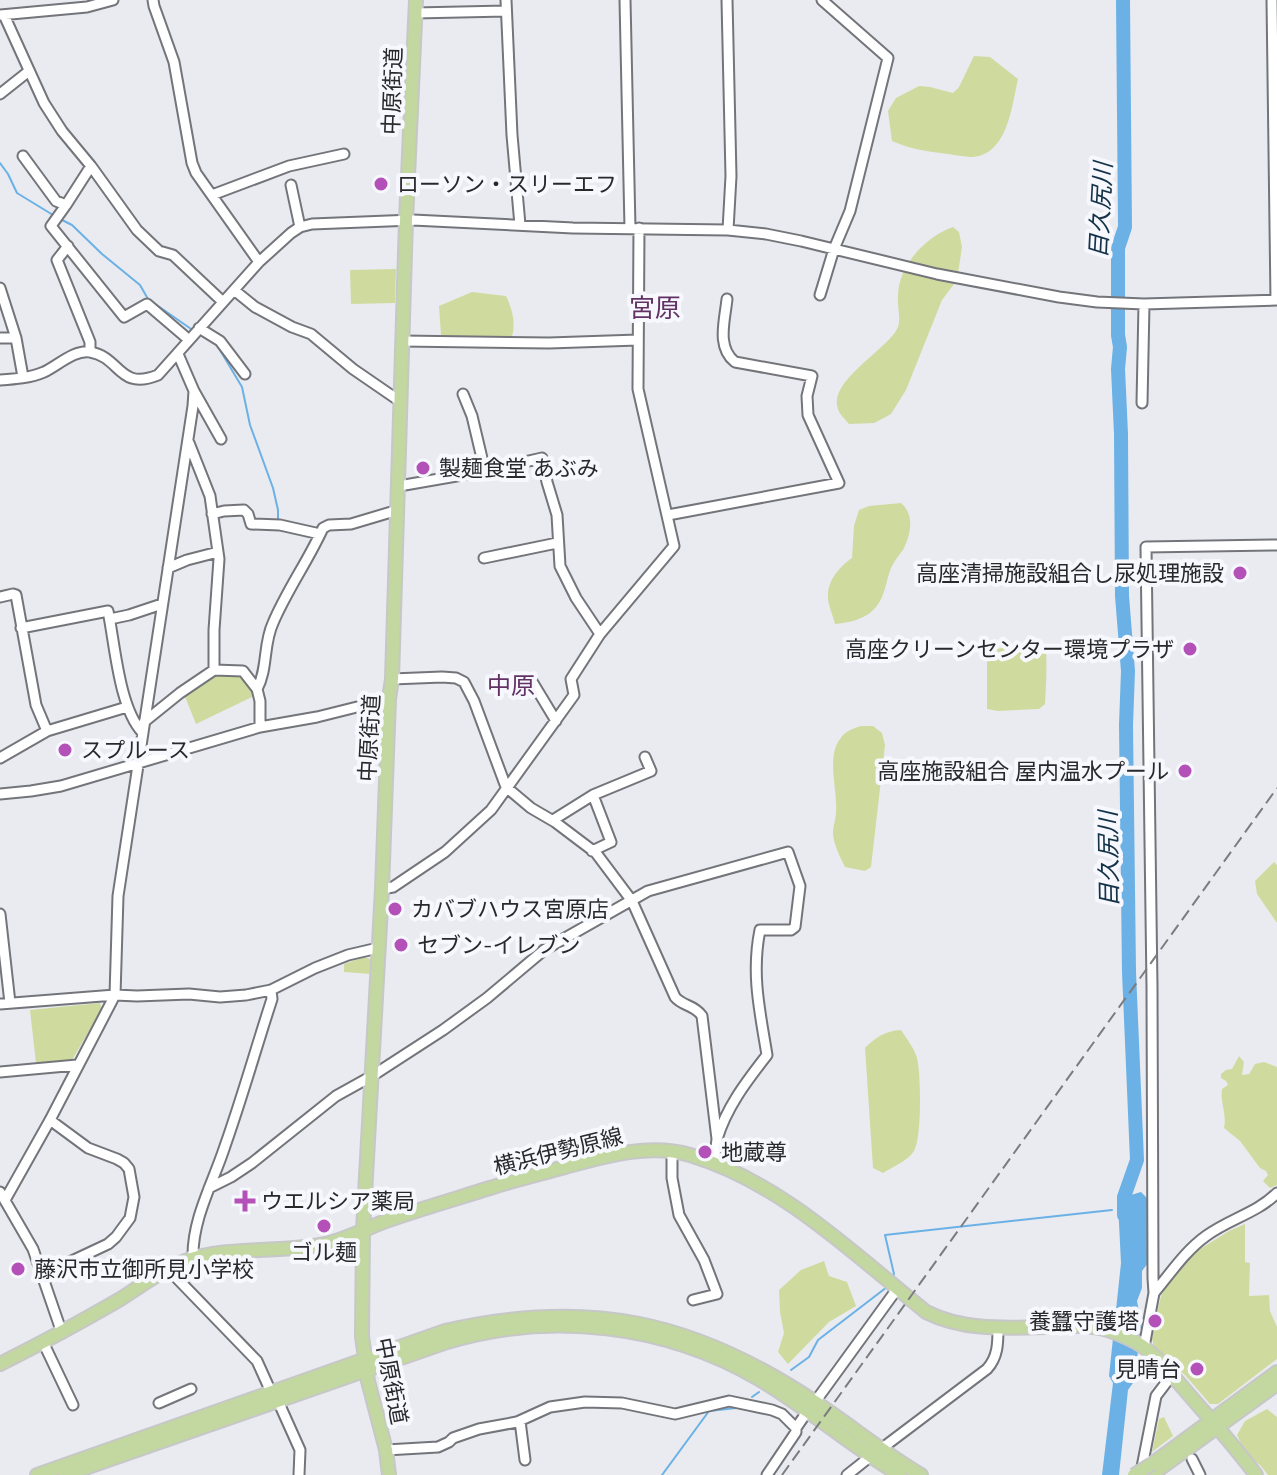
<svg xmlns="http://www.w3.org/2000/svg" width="1277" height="1475" viewBox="0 0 1277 1475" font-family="Mulish,'Noto Sans JP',sans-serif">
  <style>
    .green { fill: #cfdb9e }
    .water { fill: #6bb1e5 }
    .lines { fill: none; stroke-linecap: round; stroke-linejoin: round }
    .stream { stroke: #6bb1e5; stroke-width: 2 }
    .river { stroke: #6bb1e5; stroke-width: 14 }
    .minor-casing { stroke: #73757a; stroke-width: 13 }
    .major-casing { stroke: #c7c7c8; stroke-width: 16 }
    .minor { stroke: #fff; stroke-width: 9 }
    .major { stroke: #c2d8a0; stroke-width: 12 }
    .rail { stroke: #7b7c80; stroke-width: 2; stroke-dasharray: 12 6; stroke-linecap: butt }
    .major-bridge-casing { stroke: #c7c7c8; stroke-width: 16; stroke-linecap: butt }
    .major-bridge { stroke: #c2d8a0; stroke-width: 12 }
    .poi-dot { fill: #b351b9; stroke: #f6f8fe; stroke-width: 3 }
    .labels { text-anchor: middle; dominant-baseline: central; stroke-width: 8; stroke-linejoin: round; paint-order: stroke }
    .street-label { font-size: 22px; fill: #29292c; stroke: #f6f8fe }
    .poi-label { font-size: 22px; fill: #29292c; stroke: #f6f8fe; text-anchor: start }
    .water-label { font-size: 24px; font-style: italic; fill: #143248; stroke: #f6f8fe }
    .neighbourhood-label { font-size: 24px; fill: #623265; stroke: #f6f8fe }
    .quarter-label { font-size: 26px; fill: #623265; stroke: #f6f8fe }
  </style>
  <rect width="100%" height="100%" fill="#e9ebf1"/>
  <path class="green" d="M974,56L990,57L1018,79C1012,105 1008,154 973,157C966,157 956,155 948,154C926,151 913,150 892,141L888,111L896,98L919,86L930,87L953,93L959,87Z
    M953,227L959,232L962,247L957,280L942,300L906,390L891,414L884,418L874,423L849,424C846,420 839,414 838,409C827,381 889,349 898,327C901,318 897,305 898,296C898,266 926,236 953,227Z
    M396,269L395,303L351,304L350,270Z
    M472,292L506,296C513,310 517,327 510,341C478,353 472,350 441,335L439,306Z
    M901,503C915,515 911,534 903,550C899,555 895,560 892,566C885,581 886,600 871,612C862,620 847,623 835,624C833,616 828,605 828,597C827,581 840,566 852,558L854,526L859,510L869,506Z
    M1012,647H1044L1046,650C1047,668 1046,686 1045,704L1039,709L998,711L987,709V650Z
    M214,674H241L256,693L254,696L196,724L184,694Z
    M861,726H873L882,733L885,745L871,867L865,871L845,867C840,857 833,843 833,832C833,825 836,819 836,813C838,791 826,757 840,739C845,731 852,729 861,726Z
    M1274,862L1277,865V923L1257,894L1255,881Z
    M364,957L370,959L372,962L371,974L344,972V964Z
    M100,1003L102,1009L72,1060L36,1063L30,1010Z
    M901,1030C907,1039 914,1048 917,1058C921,1074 922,1138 914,1151C908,1161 892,1167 883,1173L873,1168L865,1048C876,1037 885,1031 901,1030Z
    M1239,1056L1244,1062L1242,1075L1249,1074L1255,1064L1264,1062L1277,1067V1185L1270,1188L1263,1181L1268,1175L1266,1171L1260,1168L1240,1141L1224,1128C1227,1114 1220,1103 1222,1089L1228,1085L1226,1081L1221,1078V1074L1226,1070L1232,1069Z
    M1245,1224V1262L1250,1263L1249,1296L1269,1295L1270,1311L1277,1327V1359L1218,1404H1210L1185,1375L1155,1350L1152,1339L1158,1309L1161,1296L1166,1287L1197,1251L1229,1231Z
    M824,1261L829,1276L847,1282L856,1306L829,1322L788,1364L778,1352L784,1333L780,1312L779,1290L801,1270Z
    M1267,1409L1277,1417V1475H1268L1260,1465L1246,1454L1237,1435L1245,1421Z
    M1164,1417L1173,1436L1152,1452L1159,1419Z"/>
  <path class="water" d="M1141,1192L1147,1198L1148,1263L1142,1271V1288L1137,1301L1141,1322L1135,1380L1128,1390L1119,1475H1102L1113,1383L1109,1376L1121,1263L1118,1203L1124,1197Z"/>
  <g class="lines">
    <path class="stream" d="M0,163L8,174L17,193L53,215
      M62,220L72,225L102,254L140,285L148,299L194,331
      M199,334L217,345L242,387L250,425L273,488L278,510V522
      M893,1276L894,1274L885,1235L1112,1210
      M791,1370L809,1357L818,1340L887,1287
      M752,1397L759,1392
      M662,1475L709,1411L736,1408"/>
    <path class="river" d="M1123,0L1125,227L1118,248V335L1120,347L1118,369L1121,434L1122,596L1128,671L1126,725L1129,972L1137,1160L1124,1197V1215"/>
    <defs>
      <path id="minor" d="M153,0L154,6L174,62L192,163L196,173L259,262
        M506,0L512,135L520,225
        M625,0L630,228
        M727,0L731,176L728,230
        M1272,0L1276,300
        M415,13L506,11
        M0,15L87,7L113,0
        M4,15L44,103L62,131L91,166L137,230L159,251L173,255L223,302
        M0,94L29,71
        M23,156L56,201L66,205L91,166
        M291,185L300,227
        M212,195L289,166L344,154
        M66,205L51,226L124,317L147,304L188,339
        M68,246L57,260L90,342V352
        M0,288L16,338L23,377
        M234,290L255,307L292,327L311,334L353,369L401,402
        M820,295L834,249L850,211L888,58L822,0
        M199,328L220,341L245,374
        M0,338H16
        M402,341L549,343L638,340
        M0,380C15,379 30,378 44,372C57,366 75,349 90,352C121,357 118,391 158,375L259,262L291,233L300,227L312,224L413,220L573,228L728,230L766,234L801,241L937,274L1059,297L1097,302L1144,304L1277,300
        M194,391L221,439
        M463,394L472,416L485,471
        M1142,403L1144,304
        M189,443L210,496L219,559L214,630V670
        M399,486L485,471L542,458L547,482L557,515L560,566L576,598L600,634
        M212,514L224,511L244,510L248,514L251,524L280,525L320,534
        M668,515L839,483L808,415L807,396L812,376L735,362C716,347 725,320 727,299
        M484,558L557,543
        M168,568L187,560L218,552
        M0,597L13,594L16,595L36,705L47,731
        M110,619L129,615L162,604
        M21,628L108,611C115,645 119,707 142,732
        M530,678L556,721
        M392,679L442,677L456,678L464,682L474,701L506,787L531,808L555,822L596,853L632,901L675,997C682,1006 695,1005 702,1016L717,1139L714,1164
        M144,722L180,693L214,670L243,671L257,689
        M260,727V701L257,689C268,669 263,644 273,623C287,590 308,561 323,528L329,525L351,524L398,510
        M0,758L47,731L127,707
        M0,794L31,791L61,786L260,727L317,717L389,699
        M553,820L593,795L651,771L645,757
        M592,851L611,842L593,795
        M382,889L393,887L445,852L491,810L574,695L571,679L600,634L674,546L638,389L639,228
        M0,914L10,1003
        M0,1004L115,995L137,996L189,994L220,997L246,995L271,990L315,968L348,955L378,948
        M0,1072L77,1065
        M672,1152V1178L679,1215L704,1260L717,1294L693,1300
        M209,1188L231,1177L252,1163L336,1096L372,1076L443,1030L487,998L544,950L648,891L788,852L800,886L795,927L791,930H760C751,974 760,1012 767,1055C747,1081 727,1106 717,1139
        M0,1192L33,1249L62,1333
        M5,1200L50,1120L115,995L118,896L193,406L194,391L178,354
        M193,1258C192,1219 213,1183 225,1146C242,1098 256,1048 272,999L271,990
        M168,1269L257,1361L271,1392
        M42,1275L108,1244L116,1237L130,1218L134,1197L129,1169L124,1163L117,1159L88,1148L50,1120
        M1154,1293C1170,1274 1185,1251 1206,1236C1229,1219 1257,1213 1277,1193
        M43,1342L73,1405
        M1144,1347L1154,1293L1153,1278L1152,987L1146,547L1277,545
        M278,1401L300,1450L299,1475
        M815,1402L897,1289
        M159,1403L191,1389
        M520,1421L525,1460
        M881,1449L987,1369C998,1357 998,1343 998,1328
        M386,1450L438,1447L449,1442L453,1438L479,1429L517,1422L550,1407L585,1402L622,1403L675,1414L729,1401L772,1410L782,1414L796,1428
        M1192,1459L1200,1475
        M1141,1472L1156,1396L1172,1375
        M767,1475L796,1432V1428L807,1412
        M847,1475L871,1456"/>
      <path id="major" d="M0,1364C40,1344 79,1323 117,1301C140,1287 161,1270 185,1261C229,1245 283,1254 329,1243C349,1238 367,1228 386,1221C420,1209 455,1199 490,1188C515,1180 540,1174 565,1167C606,1156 649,1143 690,1155C781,1182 855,1255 926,1312C964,1331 1006,1328 1047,1327C1067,1326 1089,1324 1108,1330C1119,1334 1132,1339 1142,1346C1158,1357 1172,1375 1185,1390C1209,1418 1234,1445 1256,1475
        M1152,1464L1277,1372
        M37,1475L445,1331C588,1298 694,1321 815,1402C851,1426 884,1453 921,1475
        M65,1475L447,1342C551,1311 665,1324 759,1379C808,1408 851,1446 900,1475
        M389,1475L386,1450L368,1381L362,1336L363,1230L382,889L389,699L392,679L406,220L416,0
        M1151,1475L1277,1384"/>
    </defs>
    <use href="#minor" class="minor-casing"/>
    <use href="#major" class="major-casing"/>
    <use href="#minor" class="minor"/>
    <use href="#major" class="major"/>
    <path class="rail" d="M782,1475L1277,788"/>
    <defs>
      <path id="major-bridge" d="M1134,1475L1152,1464"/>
    </defs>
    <use href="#major-bridge" class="major-bridge-casing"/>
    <use href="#major-bridge" class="major-bridge"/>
  </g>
  <g class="poi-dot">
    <circle cx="381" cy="184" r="8"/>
    <circle cx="423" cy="468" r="8"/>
    <circle cx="1240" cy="573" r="8"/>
    <circle cx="1190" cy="649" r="8"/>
    <circle cx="65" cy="750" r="8"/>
    <circle cx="1185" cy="771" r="8"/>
    <circle cx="395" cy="909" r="8"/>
    <circle cx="401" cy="945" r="8"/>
    <circle cx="705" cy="1152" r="8"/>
    <path d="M241 1189h8v8h8v8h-8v8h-8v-8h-8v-8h8z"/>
    <circle cx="324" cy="1226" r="8"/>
    <circle cx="18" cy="1269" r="8"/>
    <circle cx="1155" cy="1321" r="8"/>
    <circle cx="1197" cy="1369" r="8"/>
  </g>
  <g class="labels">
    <g class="street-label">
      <text transform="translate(392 91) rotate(-88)">中原街道</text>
      <text transform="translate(369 738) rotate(-87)">中原街道</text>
      <text transform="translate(558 1151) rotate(-14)">横浜伊勢原線</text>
      <text transform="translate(392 1381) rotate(79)">中原街道</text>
    </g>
    <g class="poi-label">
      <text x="397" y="184">ローソン・スリーエフ</text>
      <text x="439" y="468">製麺食堂 あぶみ</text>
      <text x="1224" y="573" text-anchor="end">高座清掃施設組合し尿処理施設</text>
      <text x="1174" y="649" text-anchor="end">高座クリーンセンター環境プラザ</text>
      <text x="81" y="750">スプルース</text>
      <text x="1169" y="771" text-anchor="end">高座施設組合 屋内温水プール</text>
      <text x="411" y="909">カバブハウス宮原店</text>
      <text x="417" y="945">セブン-イレブン</text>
      <text x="721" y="1152">地蔵尊</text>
      <text x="261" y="1201">ウエルシア薬局</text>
      <text x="324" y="1252" text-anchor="middle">ゴル麺</text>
      <text x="34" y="1269">藤沢市立御所見小学校</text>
      <text x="1139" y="1321" text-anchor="end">養蠶守護塔</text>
      <text x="1181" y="1369" text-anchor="end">見晴台</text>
    </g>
    <g class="water-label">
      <text transform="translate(1100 210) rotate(-87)">目久尻川</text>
      <text transform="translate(1108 859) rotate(-91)">目久尻川</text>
    </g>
    <g class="neighbourhood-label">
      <text x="511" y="685">中原</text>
    </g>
    <g class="quarter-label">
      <text x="655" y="307">宮原</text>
    </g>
  </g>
</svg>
